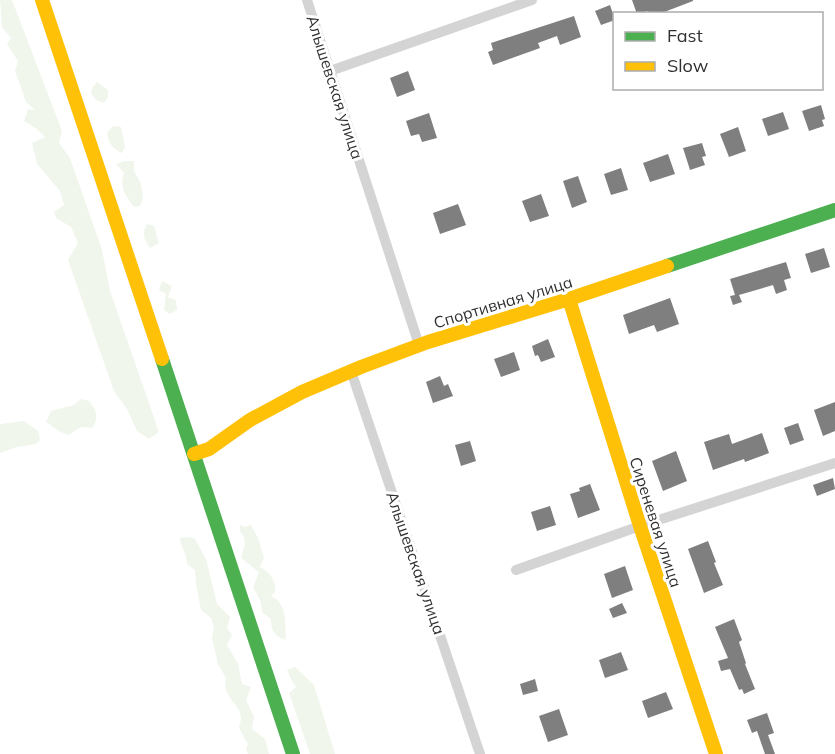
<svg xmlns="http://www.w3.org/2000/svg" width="835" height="754" viewBox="0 0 835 754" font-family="Mulish,sans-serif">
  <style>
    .green { fill: #f0f6ec }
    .building { fill: #7f7f7f }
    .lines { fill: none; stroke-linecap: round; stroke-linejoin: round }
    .street { stroke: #d4d4d4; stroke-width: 10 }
    .fast { stroke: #4caf50; stroke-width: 14 }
    .slow { stroke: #ffc107; stroke-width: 14 }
    .labels { text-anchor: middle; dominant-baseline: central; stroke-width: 6; stroke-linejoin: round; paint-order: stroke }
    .street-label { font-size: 16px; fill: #303030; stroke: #fff }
  </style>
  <rect width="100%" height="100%" fill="#fff"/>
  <path class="green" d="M0,0H12L62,131L59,143L70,158L102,250L110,291L159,432L149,439L137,431L127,409L114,391L68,260L78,243L71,227L56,218L54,212L64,205L60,191L37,164L32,143L45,137L37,129L24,121L28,109L35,110L26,102L15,71L18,61L7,44L11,38L2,27Z
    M97,82L108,90V97L104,103L96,100L91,93L92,88Z
    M113,126L121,127L125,147L122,153C112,149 109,143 107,133Z
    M124,161H134V171L141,184L143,198L140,206L134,207C125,195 119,187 124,173L116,164Z
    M147,224L154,226L159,243L150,248C143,239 142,233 147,224Z
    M162,281L172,286L168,297L176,300L177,310L170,314L164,310L166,294L159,290Z
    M81,399L89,401C96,409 100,418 92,428L81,427L68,435L59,431L46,422L51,411L74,405Z
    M24,421L38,431L40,440L36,444L17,447L0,453V424Z
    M240,525L245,527L251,525L258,538L264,558L260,567C270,572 276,581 275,592L271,596C274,598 277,599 279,602C287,612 285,628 286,640C274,636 271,631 271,619L262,612L261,602L253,587L259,572L241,558C244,546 248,541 240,531Z
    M190,537L195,539L206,559L217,604L230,617L227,628L232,635L227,645L238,664L242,684L251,687L246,700L254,717L252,729L265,739L269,754H248L246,749L248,744L239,728C239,725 241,722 241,718C241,704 221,697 226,678L218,664L212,638L214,627L211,618L201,610L196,584L195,570L187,564C187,552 181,550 180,538Z
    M295,667L314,685L335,754H310L289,693L296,687L292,681L287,670Z"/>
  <path class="building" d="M632,0H693V1L659,14H649L648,11L637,14Z
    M610,5L615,20L601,25L595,11Z
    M574,16L581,37L560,45L557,36L538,43L540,48L493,65L488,52L493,50L491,43Z
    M408,71L415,90L397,97L390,78Z
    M821,105L825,119L822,120L824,126L809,131L802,111Z
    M783,112L789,129L768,136L762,119Z
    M429,113L437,138L422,142L419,134L411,136L406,121Z
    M738,127L746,151L729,157L720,134Z
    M702,143L706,156L702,157L705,165L690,170L683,148Z
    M668,154L675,174L650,182L643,163Z
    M621,168L628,190L611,195L604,174Z
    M578,176L587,202L572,208L563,181Z
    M541,194L549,216L530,222L522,201Z
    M458,204L466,225L440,234L433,213Z
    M824,248L830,267L811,273L805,254Z
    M786,262L791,278L784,280L787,290L776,294L773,285L739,295L742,302L733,305L730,296L735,295L730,279Z
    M670,298L679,324L657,332L654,325L629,334L623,315Z
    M548,339L555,357L541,362L538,355L535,356L532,346Z
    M514,352L520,370L501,377L494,359Z
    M440,376L444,386L448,384L453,396L433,403L426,382Z
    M835,402V431L823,436L814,410Z
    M798,423L804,440L790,445L784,428Z
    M762,433L769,453L745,462L744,459L713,470L704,442L729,434L732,444Z
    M470,441L476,461L461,466L455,445Z
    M676,451L687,481L663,491L652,461Z
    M833,478L835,489L817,496L813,485Z
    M590,484L600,510L578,518L570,494L580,491L579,488Z
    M550,506L556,525L537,531L531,512Z
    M708,541L716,562L714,563L723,585L704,593L688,549Z
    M625,566L633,590L612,598L604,574Z
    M622,603L627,613L613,618L609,609Z
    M734,619L742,640L739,642L746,663L745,664L755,689L744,694L742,689L739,690L730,669L721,671L718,661L728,658L715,627Z
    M621,652L628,670L605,678L599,660Z
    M535,679L538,691L523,695L520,684Z
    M666,692L673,709L648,718L642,701Z
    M559,709L568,735L548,742L539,716Z
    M767,713L774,733L768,735L775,754H765L757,731L752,733L747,720Z"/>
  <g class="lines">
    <path class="street" d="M307,0L419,345
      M330,71L532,0
      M351,371L480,754
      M516,570L640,526L835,463"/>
    <path class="fast" d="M667,266L835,210
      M162,359L293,754"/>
    <path class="slow" d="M42,0L162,359
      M569,299L640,526L716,754
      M194,454L209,449L250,420L302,392L361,367L428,342L569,299L667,266"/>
  </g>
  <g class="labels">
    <g class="street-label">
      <text transform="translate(335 87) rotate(72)">Алышевская улица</text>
      <text transform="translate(503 302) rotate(-17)">Спортивная улица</text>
      <text transform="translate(656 522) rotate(72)">Сиреневая улица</text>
      <text transform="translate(416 563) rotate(71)">Алышевская улица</text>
    </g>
  </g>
  <rect x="613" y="12" width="210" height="78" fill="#ffffff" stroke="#acacac" stroke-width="1.5"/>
  <rect x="625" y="32" width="30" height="9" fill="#4caf50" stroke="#acacac" stroke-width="1.5"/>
  <text x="667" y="42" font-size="18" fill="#303030">Fast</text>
  <rect x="625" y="62" width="30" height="9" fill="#ffc107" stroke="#acacac" stroke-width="1.5"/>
  <text x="667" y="72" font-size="18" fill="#303030">Slow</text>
</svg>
